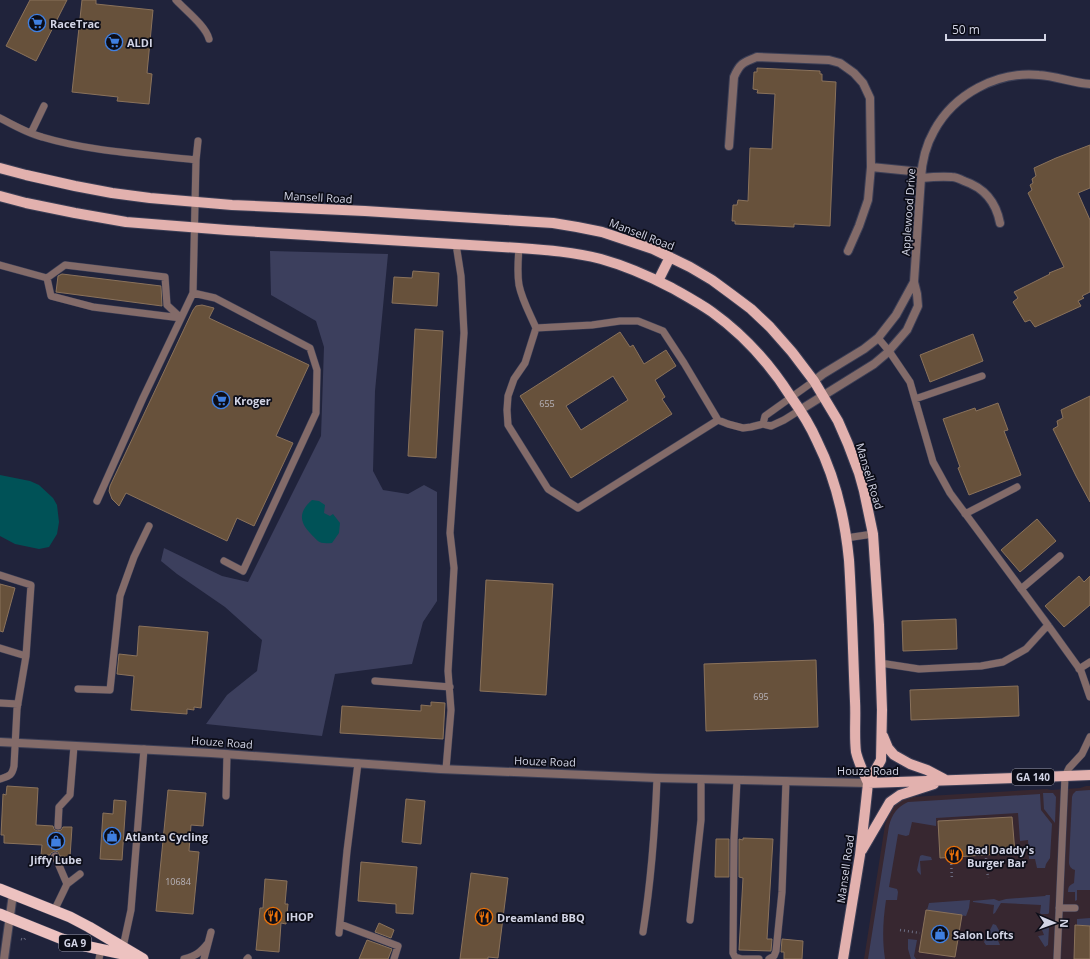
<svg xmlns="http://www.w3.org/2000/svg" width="1090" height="959" viewBox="0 0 1090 959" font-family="'Open Sans',sans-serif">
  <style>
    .commercial { fill: #372730 }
    .green { fill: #3c3f5d }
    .water { fill: #005257 }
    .building { fill: #67513b; stroke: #8a725b; fill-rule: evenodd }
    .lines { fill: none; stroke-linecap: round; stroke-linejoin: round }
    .service-casing { stroke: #3c3f56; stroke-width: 8 }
    .minor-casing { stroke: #3c3f56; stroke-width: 10 }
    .tertiary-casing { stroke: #3c3f56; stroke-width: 10 }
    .primary-casing { stroke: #3c3f56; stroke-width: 12 }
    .trunk-casing { stroke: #3c3f56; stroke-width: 12 }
    .path { stroke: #6b6d82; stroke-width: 2.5; stroke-dasharray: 1 3; stroke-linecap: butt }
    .service { stroke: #836b69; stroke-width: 7 }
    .minor { stroke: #836b69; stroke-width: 8 }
    .tertiary { stroke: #836b69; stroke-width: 8 }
    .primary { stroke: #e2b1ae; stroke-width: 10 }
    .trunk { stroke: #edc2c0; stroke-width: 11 }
    .labels { text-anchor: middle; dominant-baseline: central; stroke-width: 3.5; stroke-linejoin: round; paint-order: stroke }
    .number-label { font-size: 9px; fill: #b7b3ba }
    .shield { fill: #0c0d18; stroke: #9798a8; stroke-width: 1 }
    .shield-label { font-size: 10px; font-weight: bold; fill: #d2d4e5 }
    .poi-label { font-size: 11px; font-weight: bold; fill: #d2d4e5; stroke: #0c0d18; text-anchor: start }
    .street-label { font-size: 11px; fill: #d2d4e5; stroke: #0c0d18 }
  </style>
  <rect width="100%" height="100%" fill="#20233b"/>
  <path class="commercial" d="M1086,786H1090V959H864L885,825L890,810L897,803L906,798L911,797L1047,789L1051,790L1080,788Z"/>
  <path class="green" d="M270,251L388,254L375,391L373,471L383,490L408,494L424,485L437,492V601L423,622L412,664L335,674L322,736L206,724L227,695L257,671L262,640L225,607L177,574L161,561L164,548L222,576L248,582L321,436L324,347L316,321L271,295Z
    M1090,790V890H1077V900L1075,901V892H1068C1068,886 1070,885 1074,883L1075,870C1071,869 1069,866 1069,862L1072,797L1073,794L1076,791Z
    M1043,793H1053L1056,797L1055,823L1044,809Z
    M1040,794L1041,810L1052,824L1050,858L1046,864L1045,868H1037L1035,859H1029L1028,840L1020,841L1018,813L936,818V826L912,822L909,835L906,836L898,834L889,887L897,889L898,892L897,900H886C883,920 882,939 885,959H868L889,826C892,814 897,807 908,802Z
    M922,855L931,857L932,860L920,861L921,875L918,872L917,870L920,856Z
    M1046,895H1050L1049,913L1048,914H1041L1040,913L1041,905L1001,903L995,913L993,914L994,905L973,902V901L994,899L999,901L1006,899L1045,896Z
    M970,900L969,908L966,916L927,910L929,903Z
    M1090,918V926L1077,925V919Z
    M993,924L996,925L1001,934H995L1000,945H986L984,942Z
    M1040,925L1048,926L1049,928L1048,945L1045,947L1038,936L1044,935Z
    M908,939L917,940L914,956L916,959H911L908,949Z"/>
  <path class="water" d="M0,475L30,481L39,485L53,498L57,505L59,522L57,534L49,547L39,549L15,544L0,536Z
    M312,500L319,501L325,505L324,513L330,516L333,514L340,523L339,533L332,543C318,544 319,542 310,533C298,521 300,510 312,500Z"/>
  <path class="building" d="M30,0H67L36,61L6,46Z
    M82,0H96V4L153,10L147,73L152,74L149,104L117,101L118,97L72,92Z
    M757,68L820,71V74H822V81L836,82L830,226L794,224V227L735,224V221H732L733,205H737L738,200L748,201L750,148L772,149L775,94L757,93L758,90L753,89L754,72H757Z
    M1090,145V188L1078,193L1090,220V292L1082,296L1084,298L1078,301L1081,306L1035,327L1030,320L1025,322L1013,302L1018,298L1014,292L1050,274L1049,273L1064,267L1028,193L1032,190L1030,185L1033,183L1032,179L1036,176L1034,168L1056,158Z
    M413,271L439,273L437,306L392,303L394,277L412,278Z
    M62,274L161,286L162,306L56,292L58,276Z
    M202,305L214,308L209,318L309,365L276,436L293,443L254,526L237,518L227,541L126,493L119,506L112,499L109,491L110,486L193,310L196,306Z
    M415,329L443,331L436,458L408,456Z
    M620,332L630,347L633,345L644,364L666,350L676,366L655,380L665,397L662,399L672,414L571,478L520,396ZM613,376L628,400L581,430L566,406Z
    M973,334L983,361L930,382L920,355Z
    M1090,396V502L1076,476L1053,429L1058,426L1057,421L1063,418L1061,410Z
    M998,403L1008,430L1004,431L1021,475L969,495L958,468L960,467L943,419L975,408L976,411Z
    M1037,519L1056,541L1020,572L1001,550Z
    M1079,576L1084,582L1090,576V605L1064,627L1045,606Z
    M486,580L553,584L546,695L480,691Z
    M0,584L15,588L3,632L0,631Z
    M956,619L957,649L903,651L902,621Z
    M139,626L208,632L201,708L194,707V710L187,709V714L131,710L134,676L117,674L119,654L137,656Z
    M816,660L818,727L706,731L704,664Z
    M1018,686L1019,716L911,720L910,690Z
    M431,702L445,703L443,739L340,733L342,706L421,711V705L431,706Z
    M7,786L38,788L36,825L53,826L54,829L57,831L61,830L63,827H72L70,857L60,856L58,852L55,851L51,853L50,855H41L42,845L4,843V835H1L3,794L6,795Z
    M168,790L206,793L203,826L191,825L189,851L199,852L193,914L156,911Z
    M406,799L425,801L421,844L402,842Z
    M114,800L126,801L122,860L100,859L103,813L113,814Z
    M1012,817L1015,853L940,858L938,821Z
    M743,838L773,839L767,939H772L771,951L739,950L743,878L739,877V839L743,840Z
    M716,839H729V877H715Z
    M361,862L417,867L413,914L396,913V904L358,901Z
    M471,873L508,878L498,958L488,957V959H460Z
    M265,879L287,881L285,904H288L286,924L281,923L279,952L256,950L260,908H263Z
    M926,910L962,915L955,957L919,952Z
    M379,923L394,930L391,938L375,932Z
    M1075,925L1090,926V959H1074Z
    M782,939L803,941L802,959H784V952H781Z
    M367,940L392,949L388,959H359Z"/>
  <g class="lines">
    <defs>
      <path id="service" d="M176,0C185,10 206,26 209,39
        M0,118C13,125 27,133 42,137C92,152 145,154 196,160L193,293L143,398L97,501
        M31,133L44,106
        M196,160L198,141
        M519,248C518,260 517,273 519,285C522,300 530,314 536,328L525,363L514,379L508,396L507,410L508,425L548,489L578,508L718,420L728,424L743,428L751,427L763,424L771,426L784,420L800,410
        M0,265L47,278L65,265L165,277L167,305L181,318L93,307L51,296L47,278
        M193,293L215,298L310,348L317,370L316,413L243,571L224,561
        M536,328L592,325L620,321H638L663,331L684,363L718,420
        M878,338L889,351L910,382L933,462L950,493L1045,621L1081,671L1090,697
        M915,399L982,376
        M763,424L765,416L814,381
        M965,514L1017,487
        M846,538L873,534
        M0,575L31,585L26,656
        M1021,589L1060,556
        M0,648L26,656L17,709L14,766C12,776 9,776 0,779
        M880,663L919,669L981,666L1003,662L1026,649L1048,625
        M1079,669L1090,662
        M375,681L450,687
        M78,689L110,690L120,596L134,557L149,526
        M0,703L18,704
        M446,769L451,710L448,671L454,568L450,533L464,333L461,276L456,244
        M737,780L734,839L733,953L735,957L742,959H759
        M226,796L227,754
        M58,826L59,807L70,795L74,746
        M55,856L67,884
        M1059,908H1075
        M54,911L67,884L80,874
        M690,920L701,820V779
        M340,924L398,946L394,959
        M643,932C651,881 655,830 657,778
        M339,933L347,851L358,763
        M123,947L131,910L144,749
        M99,959L101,949
        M184,959C196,956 201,952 208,943
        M204,959L211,932
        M247,959L248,958
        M769,959L774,956L776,951L782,892L786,781
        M1057,959L1065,776L1069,768L1082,754L1090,737"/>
      <path id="minor" d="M729,146L734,77C740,63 744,62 757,57L829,60L840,63L854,73L863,83L870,98L871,167
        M921,178C931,177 942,176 952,177C956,177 960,179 964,181C985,188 996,202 1000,223
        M848,251L859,226L868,200L871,167L921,172
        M814,381L823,374L864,349L878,338L896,315L914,282
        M800,410L874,364L887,353L907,330L918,306L917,294L914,282L921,178C922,161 926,145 934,131C954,94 997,71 1039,75C1056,76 1073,83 1090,84"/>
      <path id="tertiary" d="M0,742L211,753L440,769L657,778L868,783
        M4,959L13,894"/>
      <path id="primary" d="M0,168L26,175L75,186L112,193L150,198L232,205L365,211L553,223L577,227L602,232L653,249L690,267L712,280L731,294L751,309L770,327L792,352L814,381L838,421L848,444L859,473L864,491L873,534L879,625L882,710L881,760L868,783L865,811L860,855L843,959
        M0,196L26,203L75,213L126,222L227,230L519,248C547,250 574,252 601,259C626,266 649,276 672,288C686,296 699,303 712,312C744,335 770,364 791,397C801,411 810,425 817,441C835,477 845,519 849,560C852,607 853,654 855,701C856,718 854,736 856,752C858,761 864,774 868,783
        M658,281L670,257
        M883,736L888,748L894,755L910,764L927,770L944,779
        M868,783L1015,778L1090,775
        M862,850L890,802L900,795L934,784"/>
      <path id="trunk" d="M0,889L70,917L89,927L143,959
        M0,914L62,939L85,946L132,956"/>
    </defs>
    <use href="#service" class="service-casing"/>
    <use href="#minor" class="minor-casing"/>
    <use href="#tertiary" class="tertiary-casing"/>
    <use href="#primary" class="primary-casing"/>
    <use href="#trunk" class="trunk-casing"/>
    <path class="path" d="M986,858L988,878
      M951,860L952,880
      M900,930L920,933
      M21,939L24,940L26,937"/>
    <use href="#service" class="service"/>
    <use href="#minor" class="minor"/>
    <use href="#tertiary" class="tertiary"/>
    <use href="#primary" class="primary"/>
    <use href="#trunk" class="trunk"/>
  </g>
  <defs>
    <symbol id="supermarket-ring" viewBox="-11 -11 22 22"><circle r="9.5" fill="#0c0d18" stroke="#3f7fe0" stroke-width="1.5"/><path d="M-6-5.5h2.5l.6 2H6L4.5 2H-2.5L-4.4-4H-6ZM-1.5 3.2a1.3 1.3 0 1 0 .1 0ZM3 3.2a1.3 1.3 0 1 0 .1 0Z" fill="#3f7fe0"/></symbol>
    <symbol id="shop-ring" viewBox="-11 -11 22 22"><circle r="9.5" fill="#0c0d18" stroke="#3f7fe0" stroke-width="1.5"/><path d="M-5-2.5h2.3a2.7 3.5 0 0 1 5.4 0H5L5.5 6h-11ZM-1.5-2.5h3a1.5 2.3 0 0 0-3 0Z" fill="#3f7fe0"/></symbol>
    <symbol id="restaurant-ring" viewBox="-11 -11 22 22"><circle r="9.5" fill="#0c0d18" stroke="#e8710a" stroke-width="1.5"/><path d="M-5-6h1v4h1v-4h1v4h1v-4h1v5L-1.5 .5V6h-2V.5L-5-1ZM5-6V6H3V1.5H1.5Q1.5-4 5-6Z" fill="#e8710a"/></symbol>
  </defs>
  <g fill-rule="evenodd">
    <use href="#supermarket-ring" x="27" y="13" width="20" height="20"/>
    <use href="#supermarket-ring" x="104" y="32" width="20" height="20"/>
    <use href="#supermarket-ring" x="211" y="390" width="20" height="20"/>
    <use href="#shop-ring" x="102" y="826" width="20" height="20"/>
    <use href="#shop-ring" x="46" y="831" width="20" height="20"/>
    <use href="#restaurant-ring" x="944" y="845" width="20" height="20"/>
    <use href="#restaurant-ring" x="263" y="906" width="20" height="20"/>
    <use href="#restaurant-ring" x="474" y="907" width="20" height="20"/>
    <use href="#shop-ring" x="930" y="924" width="20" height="20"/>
  </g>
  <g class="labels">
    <g class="number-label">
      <text x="547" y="403">655</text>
      <text x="761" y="696">695</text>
      <text x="178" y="881">10684</text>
    </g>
    <g class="shield">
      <rect x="1012" y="769" width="42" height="16" rx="3"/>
      <rect x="59" y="935" width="32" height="16" rx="3"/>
    </g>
    <g class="shield-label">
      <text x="1033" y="777">GA 140</text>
      <text x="75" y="943">GA 9</text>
    </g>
    <g class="poi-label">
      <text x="50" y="23">RaceTrac</text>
      <text x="127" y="42">ALDI</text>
      <text x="234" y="400">Kroger</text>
      <text x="125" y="836">Atlanta Cycling</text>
      <text x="967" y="849">Bad Daddy's<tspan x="967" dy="13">Burger Bar</tspan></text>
      <text x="56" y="859" text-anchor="middle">Jiffy Lube</text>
      <text x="286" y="916">IHOP</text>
      <text x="497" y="917">Dreamland BBQ</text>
      <text x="953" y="934">Salon Lofts</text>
    </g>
    <g class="street-label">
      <text transform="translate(318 197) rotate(3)">Mansell Road</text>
      <text transform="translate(908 212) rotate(-86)">Applewood Drive</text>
      <text transform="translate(642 234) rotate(21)">Mansell Road</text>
      <text transform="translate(870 476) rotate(73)">Mansell Road</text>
      <text transform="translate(222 742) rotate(4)">Houze Road</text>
      <text transform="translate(545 761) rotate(2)">Houze Road</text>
      <text x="868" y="770">Houze Road</text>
      <text transform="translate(845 869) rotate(-82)">Mansell Road</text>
    </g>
  </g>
  <g transform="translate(1054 923) rotate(92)" stroke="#0c0d18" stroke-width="3" paint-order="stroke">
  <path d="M0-3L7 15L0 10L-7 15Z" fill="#d2d4e5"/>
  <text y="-6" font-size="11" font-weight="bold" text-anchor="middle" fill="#d2d4e5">N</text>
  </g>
  <path d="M946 34v6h99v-6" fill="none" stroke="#d2d4e5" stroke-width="2"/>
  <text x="952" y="34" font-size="12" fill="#d2d4e5" stroke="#0c0d18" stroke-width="3" paint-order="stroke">50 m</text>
</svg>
